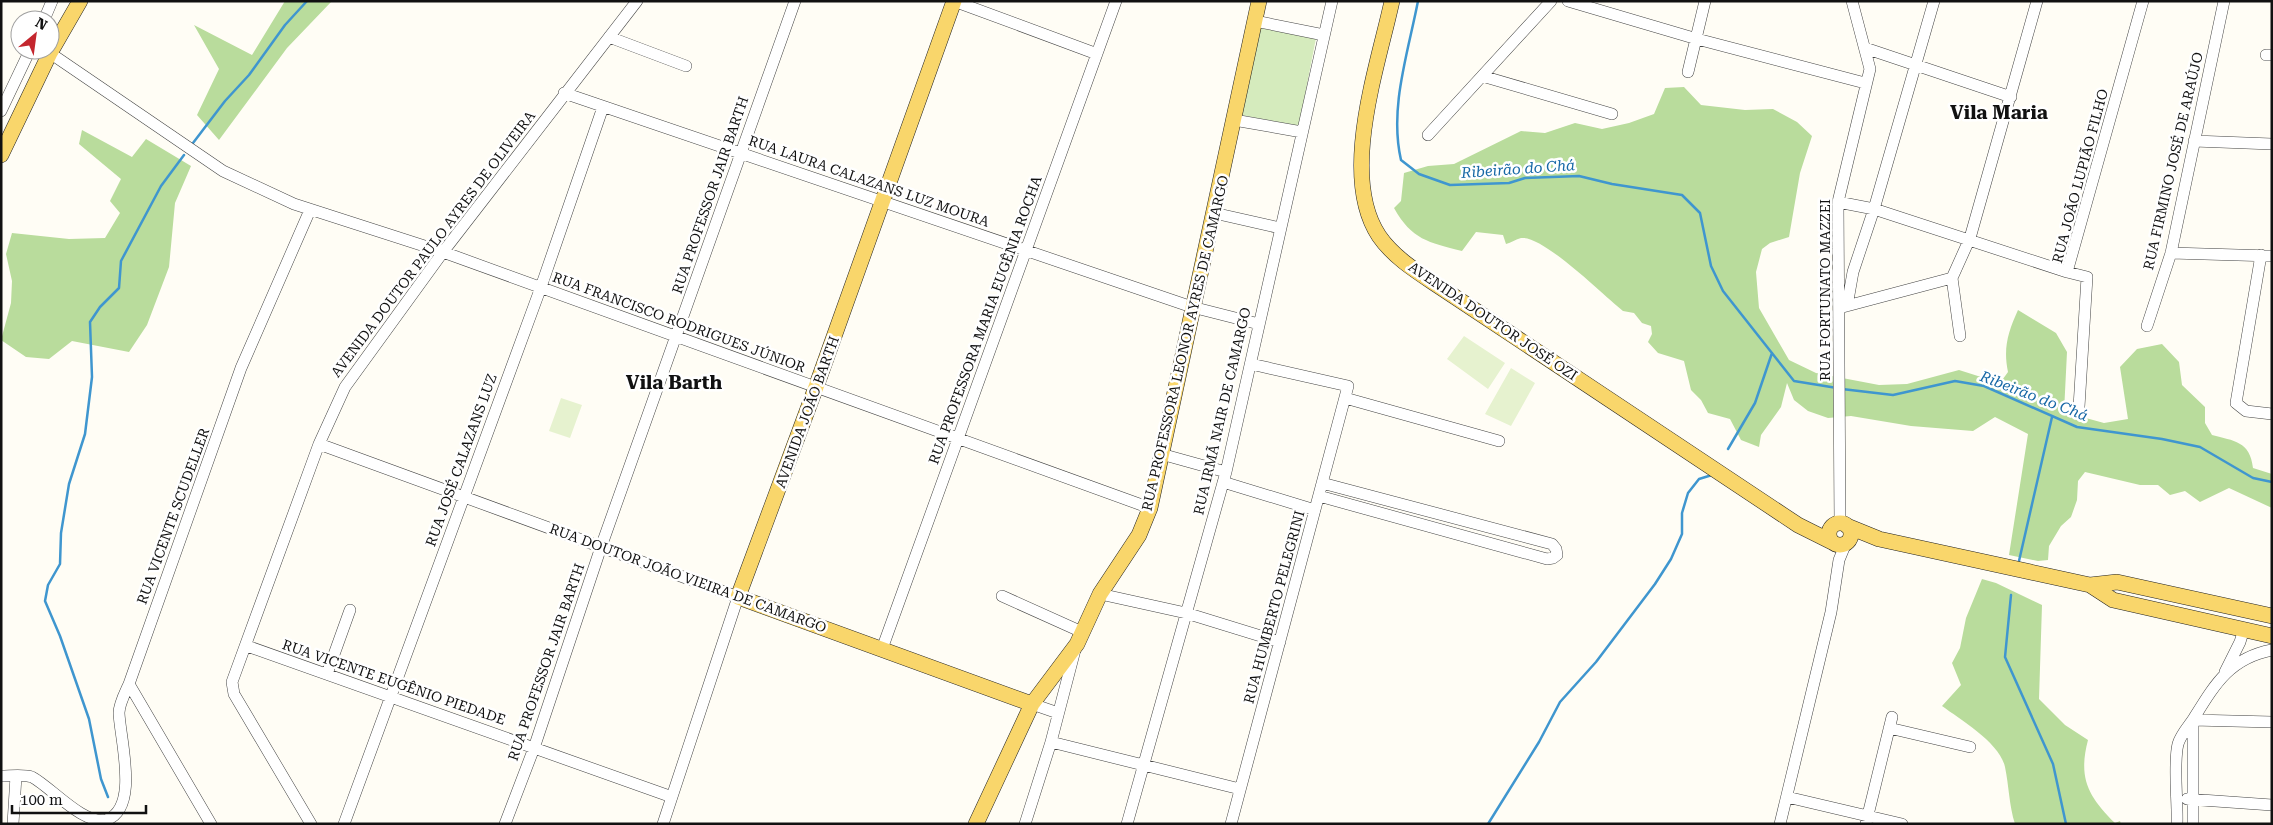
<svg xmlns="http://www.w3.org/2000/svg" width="2273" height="825" viewBox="0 0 2273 825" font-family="'Roboto Serif',serif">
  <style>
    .green { fill: #d5ebbd }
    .forest { fill: #b9dc9c }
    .pitch { fill: #e6f2cf }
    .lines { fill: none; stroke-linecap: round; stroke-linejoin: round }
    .stream { stroke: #3f96cf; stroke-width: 2.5 }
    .minor-casing { stroke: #444; stroke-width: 12 }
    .major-casing { stroke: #222; stroke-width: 16 }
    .minor { stroke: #fff; stroke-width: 11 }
    .major { stroke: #f9d66b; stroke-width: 15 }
    .labels { text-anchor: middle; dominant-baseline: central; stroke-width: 5; stroke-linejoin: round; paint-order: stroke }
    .street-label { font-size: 14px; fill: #111; stroke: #fff }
    .water-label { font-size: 15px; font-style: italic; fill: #1768a6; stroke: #fff }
    .district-label { font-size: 19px; font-weight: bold; fill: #111; stroke: #fff }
  </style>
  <rect width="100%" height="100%" fill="#fffdf5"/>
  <path class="green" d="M1258,27L1316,38L1299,126L1241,115Z"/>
  <path class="forest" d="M285,1H332L287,48L219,140L197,115L219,69L194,25L252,55Z
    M1684,87L1701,105L1745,110L1773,109L1797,122L1812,136L1800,173L1789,237L1770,243L1762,249L1756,272L1759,308L1789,360L1816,373L1879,385L1907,384L1959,370L2000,383L2008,372C2003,348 2008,332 2018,310L2056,333L2067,352L2064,412L2104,423L2128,419L2120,367L2137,349L2162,344L2179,362L2182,385L2205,407V423L2212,435C2234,441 2250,441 2253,468L2272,474V508L2229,488L2200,502L2185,491L2170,495L2158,485H2140L2085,472L2078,481L2077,500L2071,517L2061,526L2049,546L2048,560L2038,561L2009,555L2028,434L1995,417L1973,431L1911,426L1851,416L1828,418L1808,411L1794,400L1787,383L1781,407L1761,435L1759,447L1741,440L1730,419L1708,413L1701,400L1691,390L1684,361L1658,353L1648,342L1652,334L1651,326L1642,323L1634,313L1623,311C1603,295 1543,235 1521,238C1516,239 1511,243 1506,244L1503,235L1476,232L1462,251C1428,242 1412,240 1394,208L1401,201L1404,173L1428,166L1454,164L1521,131L1545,133L1575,123L1602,129L1629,123L1654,114L1665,88Z
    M82,130L132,157L146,139L191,166L175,203L169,267L147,325L129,352L72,341L49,359L26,357L1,340L11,303L12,281L6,254L12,233L69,239L105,238L120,213L110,201L121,179L79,144Z
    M1982,579L1996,583L2042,605L2039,699L2065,725L2088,740C2078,778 2088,796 2115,823L2120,821L2121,824H2015C2009,805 2009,786 2005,767C2000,743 1961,720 1942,706L1961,685L1952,663L1960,648L1966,618Z"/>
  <path class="pitch" d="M1464,336L1505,363L1488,389L1447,359Z
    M1511,368L1535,383L1511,426L1485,414Z
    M561,398L582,405L570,438L549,431Z"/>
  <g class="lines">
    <path class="stream" d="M1418,1C1408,53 1389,108 1401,160L1419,174L1450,185L1509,183L1525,178L1579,176L1612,184L1682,195L1700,213L1711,266L1723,291L1794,381L1837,388
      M193,143L225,101L249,75L285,25L307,1
      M1842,389L1893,395L1955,381L1984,386L2077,427L2162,439L2200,447L2253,478L2272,482
      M1728,449L1755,403L1772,353
      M2019,561L2052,417
      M2011,595L2005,657L2053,764L2066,824
      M108,797L101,779L89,719L60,636L45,601L48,585L60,564L61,533L69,484L85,434L92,377L90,322L100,307L119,288L121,261L161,186L184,155
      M1488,824L1539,742L1560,702L1596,662L1655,584L1671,559L1682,534V513L1688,493L1699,479L1712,475"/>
    <defs>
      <path id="minor" d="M954,1L1097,54
        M1568,1L1697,39L1865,83
        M44,20L52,1
        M1255,21L1324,35
        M609,37L686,66
        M1865,48L2011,97
        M50,53L223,171L294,204L443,252L1150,508
        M2266,55H2272
        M1688,72L1705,1
        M1482,76L1612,114
        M564,93L1192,307L1259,324
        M1,111L30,50
        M1234,120L1302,132
        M1428,135L1551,1
        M2194,141L2272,144
        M1838,202L1874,209L2067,272
        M1214,213L1280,228
        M2171,253L2272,256
        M2261,255L2236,403L2246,411L2272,414
        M1952,278L1960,336
        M1847,306L1853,272L1874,209L1934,1
        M1839,308L1952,278L1970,238L2037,1
        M2147,326L2171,253L2224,1
        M1345,398L1499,441
        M2079,407L2087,277L2067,272L2143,1
        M319,444L738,597L663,824
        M1161,454L1226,472
        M1223,482L1315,510
        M1319,496L1547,559L1553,558L1557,555L1556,549L1552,544L1322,483
        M1840,524L1838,202L1870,69L1852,1
        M1100,594L1186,613L1280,642
        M1002,596L1082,632
        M247,646L672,797
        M882,649L1116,1
        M2225,672L2240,642L2244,629
        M327,674L350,610
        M1032,704L1058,713
        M2193,720L2272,722
        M1889,728L1970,747
        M1051,742L1240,789
        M1,776C10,776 24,774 32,777C51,787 83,825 106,820C140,809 120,739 119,713C119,704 125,693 129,684
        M1787,797L1902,824
        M2187,799L2272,805
        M1866,823L1892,717
        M13,824L16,776
        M211,824L129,684L241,368L310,210
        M311,824L234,694L232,682L319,444L345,387L443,252L637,1
        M344,824L541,287L603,107
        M505,824L534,748L601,547L795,1
        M1025,824L1051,742L1075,650
        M1127,824L1226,472L1332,1
        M1231,824L1348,386L1251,364
        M1780,824L1831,612L1839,560L1846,543
        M2177,824C2178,802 2173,764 2178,744C2181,734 2189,726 2194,718C2215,684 2230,658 2272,650
        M2193,824V720"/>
      <path id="major" d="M954,1L816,387L738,597L1032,704
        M1392,1C1378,66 1339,176 1379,236C1394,258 1419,273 1440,287L1798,525L1832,542
        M1,155L50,53L80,1
        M1829 534a11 11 0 1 1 22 0a11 11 0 1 1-22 0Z
        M1847,526L1879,539L2090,585L2113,600L2272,636
        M2090,585L2117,582L2272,616
        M976,824L1032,704L1077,644L1100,594L1139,535L1150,508L1259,1"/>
    </defs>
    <use href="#minor" class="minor-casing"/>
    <use href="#major" class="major-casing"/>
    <use href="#minor" class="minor"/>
    <use href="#major" class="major"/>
  </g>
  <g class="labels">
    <g class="street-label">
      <text transform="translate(2173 161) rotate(-77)">RUA FIRMINO JOSÉ DE ARAÚJO</text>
      <text transform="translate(2080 176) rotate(-75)">RUA JOÃO LUPIÃO FILHO</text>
      <text transform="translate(869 181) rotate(19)">RUA LAURA CALAZANS LUZ MOURA</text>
      <text transform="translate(710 195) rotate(-71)">RUA PROFESSOR JAIR BARTH</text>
      <text transform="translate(433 244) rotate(-53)">AVENIDA DOUTOR PAULO AYRES DE OLIVEIRA</text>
      <text transform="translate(1825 290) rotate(-90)">RUA FORTUNATO MAZZEI</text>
      <text transform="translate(985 320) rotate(-70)">RUA PROFESSORA MARIA EUGÊNIA ROCHA</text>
      <text transform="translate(1493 321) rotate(34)">AVENIDA DOUTOR JOSÉ OZI</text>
      <text transform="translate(679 322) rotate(20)">RUA FRANCISCO RODRIGUES JÚNIOR</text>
      <text transform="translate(1185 343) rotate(-77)">RUA PROFESSORA LEONOR AYRES DE CAMARGO</text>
      <text transform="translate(1222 411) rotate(-77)">RUA IRMÃ NAIR DE CAMARGO</text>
      <text transform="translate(807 412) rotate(-70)">AVENIDA JOÃO BARTH</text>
      <text transform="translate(461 460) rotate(-70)">RUA JOSÉ CALAZANS LUZ</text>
      <text transform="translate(173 516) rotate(-70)">RUA VICENTE SCUDELLER</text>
      <text transform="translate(688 578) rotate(20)">RUA DOUTOR JOÃO VIEIRA DE CAMARGO</text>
      <text transform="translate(1274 607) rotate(-75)">RUA HUMBERTO PELEGRINI</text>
      <text transform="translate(546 662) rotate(-71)">RUA PROFESSOR JAIR BARTH</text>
      <text transform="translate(394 682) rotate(19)">RUA VICENTE EUGÊNIO PIEDADE</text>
    </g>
    <g class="water-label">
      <text transform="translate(1518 169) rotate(-4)">Ribeirão do Chá</text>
      <text transform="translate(2034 396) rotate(21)">Ribeirão do Chá</text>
    </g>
    <g class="district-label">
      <text x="1999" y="112">Vila Maria</text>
      <text x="674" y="382">Vila Barth</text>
    </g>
  </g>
  <rect width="2273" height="825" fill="none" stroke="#111111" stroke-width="5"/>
  <g transform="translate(35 35) rotate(29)"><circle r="24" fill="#ffffff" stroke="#a0a0a0"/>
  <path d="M0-4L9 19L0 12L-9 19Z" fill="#c4262e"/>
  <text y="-8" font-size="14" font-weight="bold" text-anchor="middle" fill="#111111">N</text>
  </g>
  <path d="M12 805v8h134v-8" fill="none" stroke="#111111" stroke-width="2.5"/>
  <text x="20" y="805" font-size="15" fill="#111111" stroke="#ffffff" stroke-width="4" paint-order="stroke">100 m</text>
</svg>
